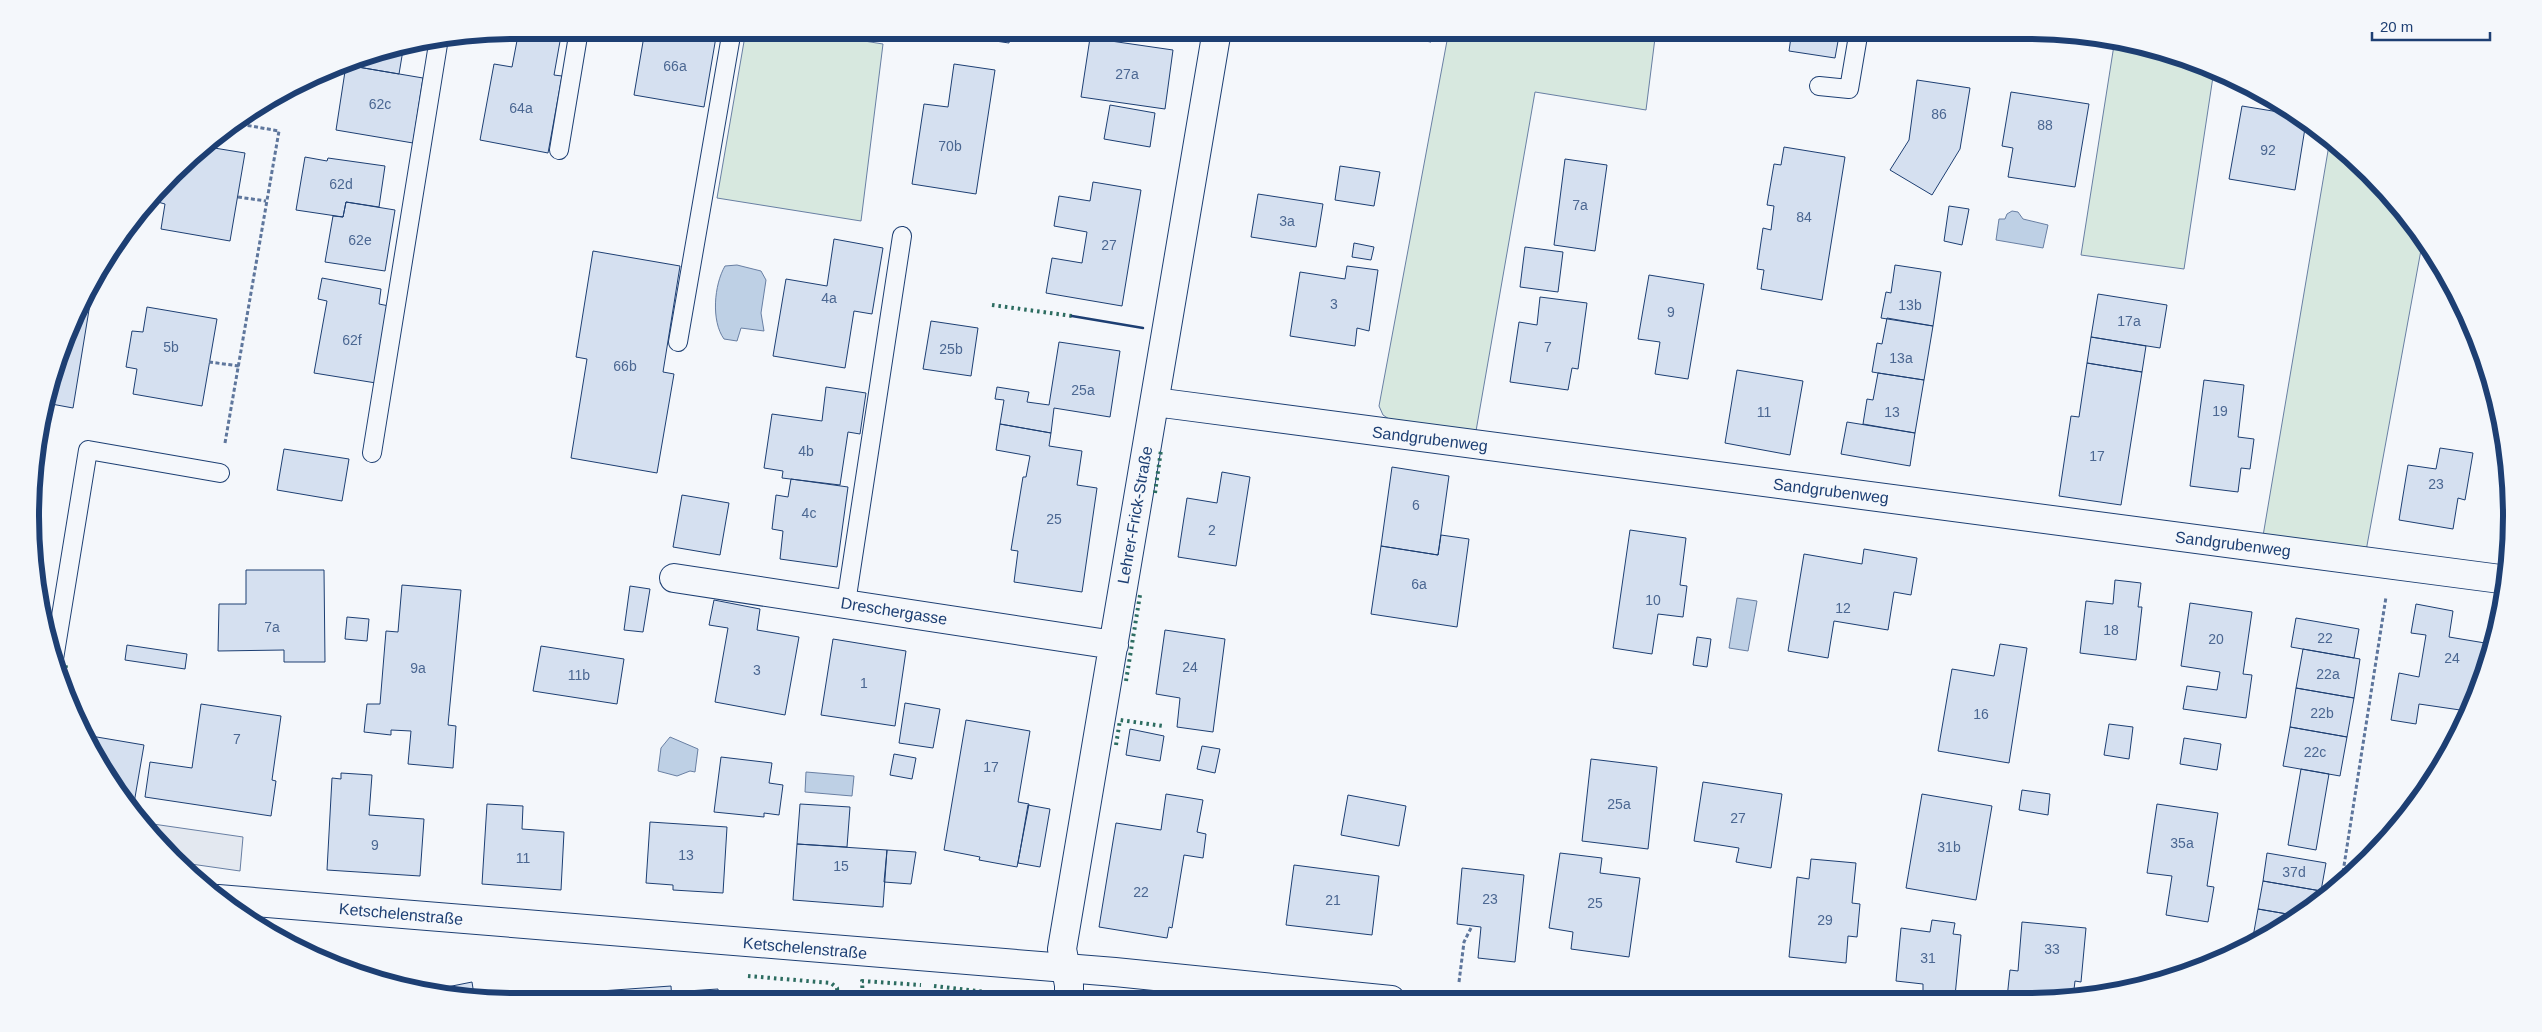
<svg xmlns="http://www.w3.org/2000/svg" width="2542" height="1032" viewBox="0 0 2542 1032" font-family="Helvetica,sans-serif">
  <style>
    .green { fill: #d7e8df; stroke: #687fa3 }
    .parking { fill: #e3e8f0; stroke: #687fa3 }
    .water { fill: #bed0e5; stroke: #687fa3 }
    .building { fill: #d5e0f0; stroke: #1d3f73 }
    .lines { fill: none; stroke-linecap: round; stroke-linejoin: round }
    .service-casing { stroke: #1d3f73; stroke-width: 20 }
    .minor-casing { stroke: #1d3f73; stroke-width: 30 }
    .secondary-casing { stroke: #1d3f73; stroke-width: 30 }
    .path { stroke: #5e769c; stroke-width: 3; stroke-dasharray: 4 2.5; stroke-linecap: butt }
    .service { stroke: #f4f7fb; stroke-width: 18 }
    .minor { stroke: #f4f7fb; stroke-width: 28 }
    .secondary { stroke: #f4f7fb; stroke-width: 28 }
    .hedge { stroke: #2c6c60; stroke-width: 4; stroke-dasharray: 2.5 4; stroke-linecap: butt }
    .wall { stroke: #1d3f73; stroke-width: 2.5 }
    .labels { text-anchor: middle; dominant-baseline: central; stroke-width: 4; stroke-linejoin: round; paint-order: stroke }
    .number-label { font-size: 14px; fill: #4b6792 }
    .street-label { font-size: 16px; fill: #1d3f73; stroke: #f4f7fb }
    .rim { fill: none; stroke: #1d3f73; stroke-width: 6 }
  </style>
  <rect width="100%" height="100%" fill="#f4f7fb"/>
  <path class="green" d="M746,30H795L883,44L861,221L717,198Z
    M1449,30H1656L1646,110L1535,92L1476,431L1389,419L1383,415L1379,406Z
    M2114,45L2182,56L2214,70L2184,269L2081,255Z
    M2330,139C2362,162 2403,206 2423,239L2366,551L2263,536Z"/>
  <path class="parking" d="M146,823L243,837L240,871L184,863Z"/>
  <path class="water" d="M2012,211L2018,212L2023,219L2048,225L2043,248L1996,240L1999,219H2005L2007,214Z
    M737,265L761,271L766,280L761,313L764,331L741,328L737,341L724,339C711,321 714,285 725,266Z
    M1737,598L1757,601L1748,651L1729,648Z
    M670,737L698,749L695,772L690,771L677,776L658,771L661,748Z
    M806,772L854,776L852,796L805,792Z"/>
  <path class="building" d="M519,30H562L554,75L562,76L548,153L480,140L494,64L512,67Z
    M645,30H704L703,35L716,37L704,107L634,95Z
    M934,30H1011L1009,43L933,32Z
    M1360,30H1433L1431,42Z
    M1792,30H1840L1835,58L1789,51Z
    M431,38L430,44L414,41L421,39Z
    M1090,38L1173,50L1165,109L1081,97Z
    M404,44L399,74L346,65L347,62L360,56Z
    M954,64L995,70L976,194L912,184L924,104L948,107Z
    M346,65L423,78L413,143L336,130Z
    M1917,80L1970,88L1960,149L1932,195L1890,170L1909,140Z
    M2011,92L2089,104L2075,187L2008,177L2013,148L2002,146Z
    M1110,105L1155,113L1150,147L1104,139Z
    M2242,106L2297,115L2306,122L2295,190L2229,179Z
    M202,146L245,153L230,241L161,229L165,204L154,201L155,194Z
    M1784,147L1845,157L1822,300L1761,289L1764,270L1757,269L1763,228L1771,230L1774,206L1767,205L1774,164L1781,165Z
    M305,157L327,161L328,158L385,166L379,207L346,202L343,217L296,210Z
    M1565,159L1607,165L1595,251L1554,245Z
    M1340,166L1380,172L1374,206L1335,200Z
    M1093,182L1141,190L1122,306L1046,293L1052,258L1082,263L1087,232L1054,226L1059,196L1090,201Z
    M1258,194L1323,204L1316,247L1251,237Z
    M346,202L395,210L385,271L325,262L333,216L343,217Z
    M1949,206L1969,209L1962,245L1944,241Z
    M834,239L883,248L872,314L854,311L845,368L773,356L786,279L827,286Z
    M1354,243L1374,247L1371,260L1352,257Z
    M1525,247L1563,252L1558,292L1520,287Z
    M593,251L680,266L663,372L674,374L657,473L571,458L587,359L576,357Z
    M1895,265L1941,272L1933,326L1881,318L1886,292L1891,293Z
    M1347,266L1378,270L1369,331L1357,328L1355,346L1290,336L1300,272L1345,279Z
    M95,273L73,408L46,403L56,360Z
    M1649,275L1704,284L1688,379L1655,374L1660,342L1638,339Z
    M322,278L381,289L379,304L389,306L376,383L314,373L327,301L318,299Z
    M2098,294L2167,305L2160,348L2091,337Z
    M1540,297L1587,303L1578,369L1572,368L1568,390L1510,382L1519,322L1537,325Z
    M147,307L217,319L202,406L133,394L137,369L126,367L132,331L143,332Z
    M1887,318L1933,326L1924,380L1872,372L1877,343L1882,344Z
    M931,321L978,328L971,376L923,369Z
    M2091,337L2146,346L2142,372L2087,363Z
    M1059,342L1120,351L1110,417L1054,408L1051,433L1000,424L1004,400L995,399L997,387L1029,392L1027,402L1049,405Z
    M2087,363L2142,372L2121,505L2059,496L2071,416L2079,417Z
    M1737,370L1803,381L1790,455L1725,443Z
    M1878,373L1924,380L1915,433L1863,424L1867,399L1873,400Z
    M2204,380L2244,385L2238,437L2254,439L2250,469L2241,468L2238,492L2190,486Z
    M826,387L866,393L860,434L848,432L840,485L782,478L783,471L764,468L772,414L822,421Z
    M1847,422L1915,433L1910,466L1841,454Z
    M1000,424L1051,433L1049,446L1082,451L1077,485L1097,488L1082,592L1014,582L1018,551L1011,550L1023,477H1026L1030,456L996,450Z
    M2440,448L2473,453L2465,500L2458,498L2453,529L2399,520L2408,465L2436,469Z
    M284,449L349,459L342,501L277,490Z
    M1392,467L1449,476L1438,555L1381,546Z
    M1222,472L1250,477L1236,566L1178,557L1187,498L1217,503Z
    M791,479L848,487L837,567L780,559L783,531L772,529L776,495L788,497Z
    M33,484H37L32,520Z
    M682,495L729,503L720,555L673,547Z
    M1630,530L1686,538L1680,585L1687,586L1683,617L1658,614L1652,654L1613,648Z
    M1441,535L1469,539L1457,627L1371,614L1381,546L1438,555Z
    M1864,549L1917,558L1911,595L1894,592L1888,630L1834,621L1828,658L1788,651L1804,554L1862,564Z
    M246,570H324L325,662H284V650L218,651L219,604H246Z
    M2115,580L2141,583L2138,607H2142L2136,660L2080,653L2086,601L2113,604Z
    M402,585L461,590L448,725L456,726L453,768L408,764L411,731L391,730V735L364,732L367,704H380L386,631L398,632Z
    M630,586L650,589L643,632L624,630Z
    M714,600L760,609L757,630L799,637L785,715L715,702L728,628L709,625Z
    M2190,603L2252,612L2243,674L2252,675L2246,718L2183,709L2187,686L2217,690L2220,672L2181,666Z
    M2416,604L2453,611L2449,637L2485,643L2477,691L2467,711L2419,704L2416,724L2391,720L2399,673L2419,677L2426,635L2411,633Z
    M347,617L369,619L367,641L345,639Z
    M2296,618L2359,629L2354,658L2291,647Z
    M1165,630L1225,639L1213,732L1177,727L1180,698L1156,694Z
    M1697,637L1711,639L1707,667L1693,665Z
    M833,639L906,651L895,726L821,715Z
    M2000,644L2027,648L2009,763L1938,751L1952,669L1994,676Z
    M127,645L187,654L185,669L125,660Z
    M541,646L624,659L617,704L533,691Z
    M2303,649L2360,659L2354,698L2296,688Z
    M2296,688L2354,698L2347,737L2290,727Z
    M905,703L940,709L933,748L899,743Z
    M201,704L281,716L272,780L276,781L271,816L145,797L150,762L192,768Z
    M966,720L1030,731L1018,802L1029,804L1017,867L979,860L980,857L944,850Z
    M2109,724L2133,727L2129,759L2104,755Z
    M2290,727L2347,737L2340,776L2283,766Z
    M1130,729L1164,736L1160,761L1126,755Z
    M85,735L144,745L133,809L112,786Z
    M2184,738L2221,744L2217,770L2180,764Z
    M1202,746L1220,749L1215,773L1197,769Z
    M894,754L916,758L912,779L890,775Z
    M721,757L772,763L769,783L783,785L779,815L764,813V817L714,812Z
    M1591,759L1657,767L1648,849L1582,841Z
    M2301,769L2329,774L2316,850L2288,845Z
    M341,773L372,775L369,815L424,819L420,876L327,870L332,778L341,779Z
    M1703,782L1782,794L1771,868L1736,862L1739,848L1694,841Z
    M2022,790L2050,794L2048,815L2019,810Z
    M1166,794L1203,800L1197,832L1206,834L1203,858L1184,855L1172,928L1169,927L1167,938L1099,927L1116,823L1161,830Z
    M1922,794L1992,806L1976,900L1906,888Z
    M1348,795L1406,806L1399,846L1341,835Z
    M487,804L523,806L522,829L564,832L561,890L482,884Z
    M800,804L850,807L847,847L797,844Z
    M2157,804L2218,813L2207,886L2214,887L2208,922L2166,915L2172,876L2147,873Z
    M1028,805L1050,809L1040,867L1018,863Z
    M650,822L727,827L723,893L673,890V885L646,883Z
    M797,844L887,850L883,907L793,900Z
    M887,850L916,852L911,884L884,882Z
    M1560,853L1602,858L1600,873L1640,878L1629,957L1571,949L1573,932L1549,928Z
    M2267,853L2326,863L2321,891L2263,881Z
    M1811,859L1856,863L1852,903L1860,904L1857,937L1848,936L1846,963L1789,957L1797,877L1809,879Z
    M1294,865L1379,876L1372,935L1286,925Z
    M1462,868L1524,875L1515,962L1478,958L1481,927L1457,924Z
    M2263,881L2321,891L2320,898L2293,915L2258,909Z
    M2258,909L2293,915L2256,938L2253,937Z
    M1932,920L1955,923L1953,934L1961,935L1955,996L1923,992V984L1896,981L1901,928L1930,932Z
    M2022,922L2086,928L2081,982L2075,981L2073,998H2007L2010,970L2018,971Z
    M362,967L365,977L347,970Z
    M472,982L474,995L437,989Z
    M671,986L672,1002H587L586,992Z
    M718,989L719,1001L672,1002L671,992Z"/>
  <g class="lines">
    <defs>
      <path id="service" d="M1819,86L1849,89L1859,30
        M559,150L579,30
        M678,342L732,30
        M372,453L439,38
        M846,603L902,236
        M54,659L88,450L220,473"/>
      <path id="minor" d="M1155,402L2508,580
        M674,578L1114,645
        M1069,1001V985L1062,949L1217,30"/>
      <path id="secondary" d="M218,899L1115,972L1391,1000"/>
    </defs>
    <use href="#service" class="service-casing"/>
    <use href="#minor" class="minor-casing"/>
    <use href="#secondary" class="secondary-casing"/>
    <path class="path" d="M238,197L266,201
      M209,362L239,366
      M225,443L279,131L234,123
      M2341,885L2386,597
      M1459,982L1464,942L1472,926
      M927,990V1001"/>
    <use href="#service" class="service"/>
    <use href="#minor" class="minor"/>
    <use href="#secondary" class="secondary"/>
    <path class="hedge" d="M992,305L1072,316
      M1155,493L1161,450
      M1126,681L1140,595
      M63,687L66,665
      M1116,745L1120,720L1163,726
      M748,976L831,983L837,988L838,1001
      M934,986L1012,995L1022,997L1025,1001
      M863,1001L862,981L921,985"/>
    <path class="wall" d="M1072,316L1143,328"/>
  </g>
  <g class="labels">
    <g class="number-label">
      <text x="675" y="66">66a</text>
      <text x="1127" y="74">27a</text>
      <text x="380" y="104">62c</text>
      <text x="521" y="108">64a</text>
      <text x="1939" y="114">86</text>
      <text x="2045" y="125">88</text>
      <text x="950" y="146">70b</text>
      <text x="2268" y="150">92</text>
      <text x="341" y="184">62d</text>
      <text x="1580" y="205">7a</text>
      <text x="1804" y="217">84</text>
      <text x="1287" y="221">3a</text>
      <text x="360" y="240">62e</text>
      <text x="1109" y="245">27</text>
      <text x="829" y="298">4a</text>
      <text x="1334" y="304">3</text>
      <text x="1910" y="305">13b</text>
      <text x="1671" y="312">9</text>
      <text x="2129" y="321">17a</text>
      <text x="352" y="340">62f</text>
      <text x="171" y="347">5b</text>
      <text x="1548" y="347">7</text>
      <text x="951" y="349">25b</text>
      <text x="1901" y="358">13a</text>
      <text x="625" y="366">66b</text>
      <text x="1083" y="390">25a</text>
      <text x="2220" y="411">19</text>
      <text x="1764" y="412">11</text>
      <text x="1892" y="412">13</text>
      <text x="806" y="451">4b</text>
      <text x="2097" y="456">17</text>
      <text x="2436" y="484">23</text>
      <text x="1416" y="505">6</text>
      <text x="809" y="513">4c</text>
      <text x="1054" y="519">25</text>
      <text x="1212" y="530">2</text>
      <text x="1419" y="584">6a</text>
      <text x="1653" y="600">10</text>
      <text x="1843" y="608">12</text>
      <text x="272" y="627">7a</text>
      <text x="2111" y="630">18</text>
      <text x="2325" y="638">22</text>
      <text x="2216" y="639">20</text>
      <text x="2452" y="658">24</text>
      <text x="1190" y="667">24</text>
      <text x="418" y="668">9a</text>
      <text x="757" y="670">3</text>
      <text x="2328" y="674">22a</text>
      <text x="579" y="675">11b</text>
      <text x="864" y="683">1</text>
      <text x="2322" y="713">22b</text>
      <text x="1981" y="714">16</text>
      <text x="237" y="739">7</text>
      <text x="2315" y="752">22c</text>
      <text x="991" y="767">17</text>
      <text x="1619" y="804">25a</text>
      <text x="1738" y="818">27</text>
      <text x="2182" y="843">35a</text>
      <text x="375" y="845">9</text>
      <text x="1949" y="847">31b</text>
      <text x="686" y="855">13</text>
      <text x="523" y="858">11</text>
      <text x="841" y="866">15</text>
      <text x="2294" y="872">37d</text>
      <text x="1141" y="892">22</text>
      <text x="1490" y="899">23</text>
      <text x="1333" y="900">21</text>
      <text x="1595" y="903">25</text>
      <text x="1825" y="920">29</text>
      <text x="2052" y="949">33</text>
      <text x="1928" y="958">31</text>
    </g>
    <g class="street-label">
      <text transform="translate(1430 439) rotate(7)">Sandgrubenweg</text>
      <text transform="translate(1831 491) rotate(7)">Sandgrubenweg</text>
      <text transform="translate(1135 515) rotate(-80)">Lehrer-Frick-Straße</text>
      <text transform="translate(2233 544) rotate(7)">Sandgrubenweg</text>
      <text transform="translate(894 611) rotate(9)">Dreschergasse</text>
      <text transform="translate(401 914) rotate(5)">Ketschelenstraße</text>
      <text transform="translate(805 948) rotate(5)">Ketschelenstraße</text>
    </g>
  </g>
  <path d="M0 0H2542V1032H0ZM516 39H2026A477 477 0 0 1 2503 516V516A477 477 0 0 1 2026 993H516A477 477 0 0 1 39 516V516A477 477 0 0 1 516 39Z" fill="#f4f7fb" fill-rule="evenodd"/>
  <path class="rim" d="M516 39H2026A477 477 0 0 1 2503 516V516A477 477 0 0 1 2026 993H516A477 477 0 0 1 39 516V516A477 477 0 0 1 516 39Z"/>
  <path d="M2372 32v8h118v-8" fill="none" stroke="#1d3f73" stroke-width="2.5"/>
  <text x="2380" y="32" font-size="15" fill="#1d3f73" stroke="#f4f7fb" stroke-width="4" paint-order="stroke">20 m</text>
</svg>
